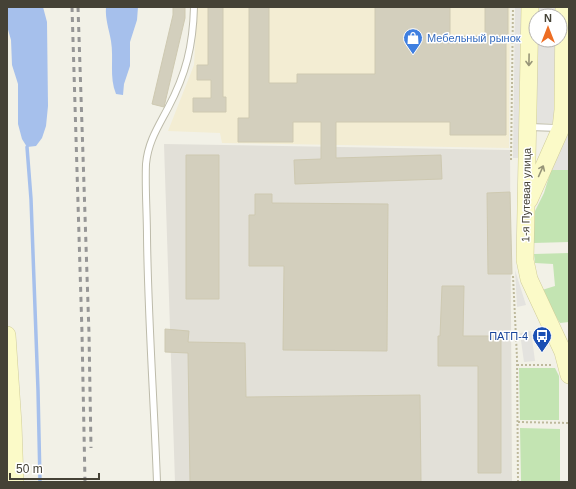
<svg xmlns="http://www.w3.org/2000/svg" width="576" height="489" viewBox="0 0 576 489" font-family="Arial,sans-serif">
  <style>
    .commercial { fill: #f3edd3 }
    .industrial { fill: #e2e0d8 }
    .green { fill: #c3e4b2 }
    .parking { fill: #e4e3df }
    .water { fill: #a6c0ec }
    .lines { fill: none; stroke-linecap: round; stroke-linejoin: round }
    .stream { stroke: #a6c0ec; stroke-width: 3.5 }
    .building { fill: #d3cfbd; stroke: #cec9b1 }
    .lane-casing { stroke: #bdbbaa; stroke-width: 8 }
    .secondary-casing { stroke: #d0cd99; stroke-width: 18 }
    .path { stroke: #beb99c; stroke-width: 2; stroke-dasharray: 2 2; stroke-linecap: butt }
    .lane { stroke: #fff; stroke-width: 6 }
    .secondary { stroke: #fbfac8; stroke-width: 17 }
    .rail { stroke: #969696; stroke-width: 3; stroke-dasharray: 5 5; stroke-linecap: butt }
    .oneway { stroke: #979578 }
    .labels { text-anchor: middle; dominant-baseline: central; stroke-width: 3; stroke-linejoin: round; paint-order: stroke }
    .shop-label { font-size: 11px; fill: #366cbe; stroke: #fff; text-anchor: start }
    .street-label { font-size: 11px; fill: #454236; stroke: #fff }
    .transit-label { font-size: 11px; fill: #164399; stroke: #fff; text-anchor: end }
  </style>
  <rect width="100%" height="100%" fill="#f2f1e7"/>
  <path class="commercial" d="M197,7H510L509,148L222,143L220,133L168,131L194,65Z"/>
  <path class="industrial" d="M164,144L510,150L512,482H175Z"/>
  <path class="green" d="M551,170H569V242L533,243L534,213L544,193Z
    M569,253V322L560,323L551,309L542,290L555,286L553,264L535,263L534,254Z
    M519,368H555L559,376V420H520Z
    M520,428L560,429V481H521Z"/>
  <path class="parking" d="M515,7H526L523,158H513Z
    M535,7H558L557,16H536V40H557L556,123H533Z
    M566,133H569V170H551Z
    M515,270L526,305L517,307Z
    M531,331L535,361L524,362L520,333Z"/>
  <path class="water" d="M7,7H43L47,22L48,106L46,126L42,138L36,146L27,147L22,139L18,124V84L12,65L11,40L7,26Z
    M106,7H138L137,20L130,42V66L124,84L123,95L116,94C109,77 114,59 111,41C109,29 105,19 106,7Z"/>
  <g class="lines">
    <path class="stream" d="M27,147L31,199L38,390L40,482"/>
  </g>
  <path class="building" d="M173,7H185V18L164,107L152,104L173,15Z
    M208,7H223V97H226V112H193V98H211V80H197V65H208Z
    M249,7H269V83H297V74H375V7H450V36H485V7H508V36H506V135H450V122H336V158L441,155L442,179L295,184L294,160L321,159V122H293V142H238V118H249Z
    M186,155H219V299H186Z
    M510,192L512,274H488L487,193Z
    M255,194H272V203L388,204L387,351L283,350L284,266H249V215H255Z
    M442,286H464L463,336H501V473H478V366H438V336H440Z
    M165,329L189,331L188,342L245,343L246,397L420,395L421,482H190L188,353L165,352Z"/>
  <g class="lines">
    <defs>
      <path id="lane" d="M529,127L559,128
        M157,482C154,400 148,319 147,237C147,213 145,188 146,164C148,142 158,127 168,108C186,74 193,46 194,7"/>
      <path id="secondary" d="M530,7L525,260L529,279L563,352L569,375
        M529,200L561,128L563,110L564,7
        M7,335L13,424L15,482"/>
    </defs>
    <use href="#lane" class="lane-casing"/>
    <use href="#secondary" class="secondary-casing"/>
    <path class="path" d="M511,160L513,7
      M513,276L517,358L518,482
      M517,365H551
      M518,422L569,423"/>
    <use href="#lane" class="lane"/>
    <use href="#secondary" class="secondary"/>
    <path class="rail" d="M72,7L82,333L85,482
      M78,7L89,334L91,448"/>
  </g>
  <defs><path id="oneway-shaft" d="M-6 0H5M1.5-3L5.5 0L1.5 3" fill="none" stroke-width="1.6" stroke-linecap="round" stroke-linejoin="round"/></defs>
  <g class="oneway">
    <use href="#oneway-shaft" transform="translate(529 60) rotate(91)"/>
    <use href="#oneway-shaft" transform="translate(541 171) rotate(-66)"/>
  </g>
  <defs>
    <symbol id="shop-pin" viewBox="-11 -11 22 30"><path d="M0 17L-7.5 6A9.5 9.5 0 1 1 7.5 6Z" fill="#3f7fe0" stroke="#fff"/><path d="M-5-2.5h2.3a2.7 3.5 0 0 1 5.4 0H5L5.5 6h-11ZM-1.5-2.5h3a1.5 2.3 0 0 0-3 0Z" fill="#fff"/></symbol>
    <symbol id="bus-pin" viewBox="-11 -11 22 30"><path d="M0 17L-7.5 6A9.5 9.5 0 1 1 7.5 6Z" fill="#1a4fb4" stroke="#fff"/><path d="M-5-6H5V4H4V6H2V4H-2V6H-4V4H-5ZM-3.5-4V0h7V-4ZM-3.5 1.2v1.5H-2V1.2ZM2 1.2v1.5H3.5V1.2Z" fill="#fff"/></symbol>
  </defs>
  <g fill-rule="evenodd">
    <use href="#shop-pin" x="402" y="27" width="22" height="30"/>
    <use href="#bus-pin" x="531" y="325" width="22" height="30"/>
  </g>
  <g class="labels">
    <g class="shop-label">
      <text x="427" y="38">Мебельный рынок</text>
    </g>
    <g class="street-label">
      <text transform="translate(526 195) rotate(-89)">1-я Путевая улица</text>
    </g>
    <g class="transit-label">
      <text x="528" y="336">ПАТП-4</text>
    </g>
  </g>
  <rect width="576" height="489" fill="none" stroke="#454236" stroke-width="16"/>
  <g transform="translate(548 28)"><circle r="19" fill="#ffffff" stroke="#b5b3af"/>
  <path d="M0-3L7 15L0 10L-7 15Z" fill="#ed6d23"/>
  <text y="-6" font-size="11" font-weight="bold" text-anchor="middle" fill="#454236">N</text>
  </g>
  <path d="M10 473v6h89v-6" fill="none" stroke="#454236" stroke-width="2"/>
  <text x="16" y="473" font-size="12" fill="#454236" stroke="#ffffff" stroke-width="3" paint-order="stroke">50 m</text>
</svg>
